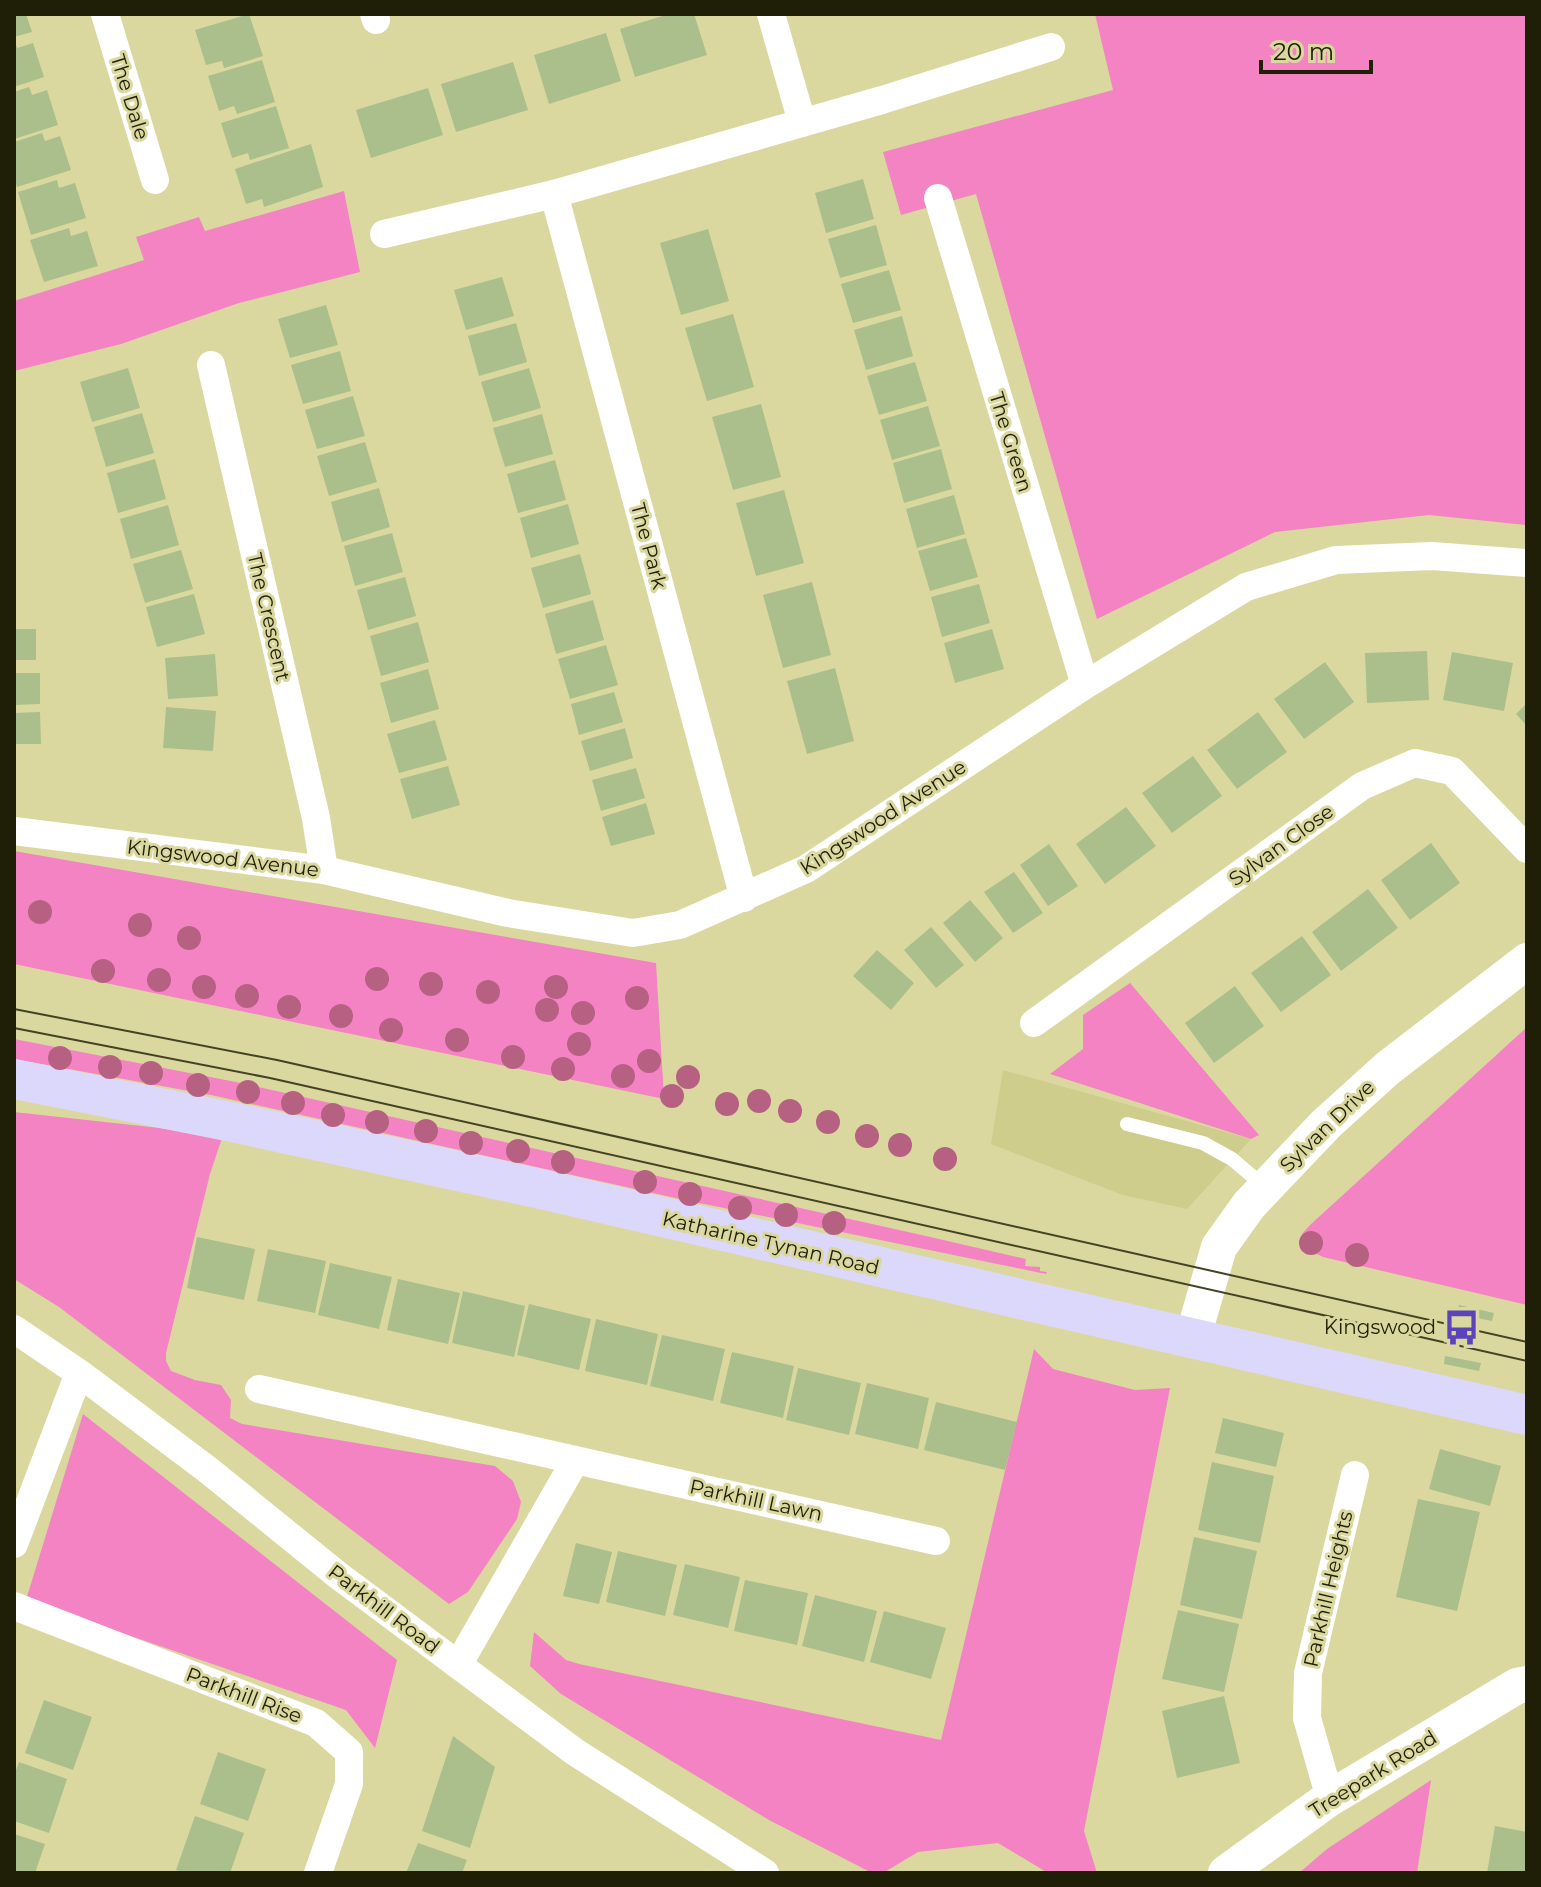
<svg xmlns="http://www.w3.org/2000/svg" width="1541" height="1887" viewBox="0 0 1541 1887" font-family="Montserrat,sans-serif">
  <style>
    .built { fill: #cfcd8c }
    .green { fill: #f483c4 }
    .building { fill: #aabf8b }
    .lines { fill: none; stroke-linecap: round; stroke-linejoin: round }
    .service { stroke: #fff; stroke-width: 14 }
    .minor { stroke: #fff; stroke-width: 28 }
    .tertiary { stroke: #fff; stroke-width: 36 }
    .secondary { stroke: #dcd8fc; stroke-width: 40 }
    .tram { stroke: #434224; stroke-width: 2 }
    .tree { fill: #b66182 }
    .labels { text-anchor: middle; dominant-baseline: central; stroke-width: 6; stroke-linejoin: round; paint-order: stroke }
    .street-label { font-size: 20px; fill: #1f1e07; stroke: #dad89f }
    .poi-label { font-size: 20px; fill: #1f1e07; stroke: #dad89f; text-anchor: end }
  </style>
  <rect width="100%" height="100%" fill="#dad89f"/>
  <path class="built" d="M1003,1070L1251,1139L1187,1209L1123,1195L991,1144Z"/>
  <path class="green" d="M1095,14H1527V525L1429,515L1275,532L1097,619L976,194L901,215L883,152L1113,90Z
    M344,191L360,272L239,303L121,344L14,371V301L144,260L136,237L199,217L205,231Z
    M14,851L656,963L664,1099L14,964Z
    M1130,983L1259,1135L1251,1139L1050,1074L1083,1049V1015Z
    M1527,1027V1305L1323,1257L1303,1247L1302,1234L1310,1225Z
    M14,1039L236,1082L926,1236L1026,1259L1025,1266L1040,1267V1271L1047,1272L1046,1274L680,1199L211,1095L14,1059Z
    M14,1112L223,1135L210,1174L166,1353V1361L171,1371L195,1380L221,1385L231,1400L230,1418L242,1424L495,1466L513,1481L521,1502L517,1519L468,1592L449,1604L59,1307L14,1279Z
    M1034,1349L1053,1369L1135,1390L1170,1388L1084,1831L1097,1873H1048L998,1843L918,1852L883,1873H872L769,1820L561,1694L530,1666L534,1632L566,1660L579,1664L941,1740Z
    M83,1414L397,1660L375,1748L346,1710L26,1600Z
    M1431,1780L1417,1873H1299L1327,1849Z"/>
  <path class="building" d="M14,14H26L32,32L14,37Z
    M249,14L263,56L224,68L222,61L206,65L195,30Z
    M669,14H694L707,55L635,77L620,29Z
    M606,33L621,81L549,104L534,55Z
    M14,39L17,48L33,43L44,77L14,87Z
    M262,60L275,102L237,114L234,106L219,111L208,76Z
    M513,62L528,110L456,132L441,84Z
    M29,87L32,95L47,90L58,125L14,139V92Z
    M428,88L443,135L371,158L356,110Z
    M276,106L289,148L250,160L248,153L232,158L221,123Z
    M42,133L45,141L60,136L71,170L17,187L14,178V142Z
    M311,144L323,187L264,207L262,199L246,204L235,169Z
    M863,179L874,219L826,233L815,193Z
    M57,180L59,188L75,183L86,218L31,235L18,192Z
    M876,225L887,265L840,278L828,239Z
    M69,228L71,236L87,231L98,266L44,282L30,240Z
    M708,229L729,301L681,315L660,243Z
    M889,270L901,310L853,323L841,284Z
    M502,277L514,316L466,330L454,290Z
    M326,305L338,345L290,358L278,319Z
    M733,314L754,387L707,401L685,328Z
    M902,316L913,356L866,370L854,330Z
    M516,323L527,362L479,376L468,336Z
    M340,351L351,391L303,404L291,365Z
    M915,362L927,401L879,415L867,376Z
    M128,368L140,408L92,422L80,382Z
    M529,368L541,408L493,422L481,382Z
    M353,396L365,436L317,449L305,410Z
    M761,404L781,477L733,490L712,417Z
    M928,406L940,446L892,460L880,420Z
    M142,413L154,453L106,467L94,427Z
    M542,414L553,454L505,467L493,428Z
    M365,442L377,482L329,496L317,456Z
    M941,449L952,489L904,503L893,463Z
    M155,459L166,499L118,513L107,473Z
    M555,460L566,500L518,513L507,474Z
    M379,488L390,527L342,542L331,502Z
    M784,490L804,563L756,576L736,503Z
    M954,495L965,534L917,548L906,509Z
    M568,504L579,544L531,558L520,518Z
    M168,505L179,545L131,559L120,519Z
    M392,533L403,572L355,586L344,546Z
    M966,538L978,577L930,591L918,551Z
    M181,550L193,589L145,603L133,564Z
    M580,554L591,594L543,608L531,568Z
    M405,577L416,616L368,630L357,590Z
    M812,582L831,655L783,668L763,595Z
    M979,584L990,623L942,637L931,597Z
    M194,594L205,634L157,647L146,607Z
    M593,600L604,640L556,654L545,614Z
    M418,622L429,662L381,676L370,636Z
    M14,629H36V660H14Z
    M992,629L1004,669L955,683L944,643Z
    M606,645L618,685L570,699L558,659Z
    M1427,651L1429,700L1367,703L1365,653Z
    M1452,652L1513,663L1504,711L1443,700Z
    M215,654L218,696L168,699L165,658Z
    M1325,662L1354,702L1304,739L1274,699Z
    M835,668L854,741L807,754L787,681Z
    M428,669L439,709L391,723L380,683Z
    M14,673H40V704L14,705Z
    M614,692L623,722L579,735L571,704Z
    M1527,703V726L1516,714Z
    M166,707L216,711L213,751L163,748Z
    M40,712L41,744H14V713Z
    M1258,712L1287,752L1237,789L1207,750Z
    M435,720L447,760L399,773L387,734Z
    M625,728L633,758L590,771L581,741Z
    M1193,756L1222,796L1172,833L1142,793Z
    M448,766L460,805L412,819L400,779Z
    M636,768L645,798L601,811L592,780Z
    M646,803L655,834L611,846L602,817Z
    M1126,807L1156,846L1105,884L1076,844Z
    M1431,843L1460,883L1410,920L1381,880Z
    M1049,844L1078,886L1048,906L1020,865Z
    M1014,872L1043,913L1013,933L984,892Z
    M1368,889L1398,928L1341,971L1312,932Z
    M970,900L1003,938L975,962L943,923Z
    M931,927L964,965L936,988L904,950Z
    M1302,936L1331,975L1281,1012L1251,973Z
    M877,950L914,983L891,1010L853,976Z
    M1235,986L1264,1026L1214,1063L1185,1023Z
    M197,1237L255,1249L244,1300L187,1288Z
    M268,1249L326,1261L315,1313L257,1301Z
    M330,1263L392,1277L379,1329L318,1315Z
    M398,1279L460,1293L448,1344L387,1330Z
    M463,1291L525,1306L514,1357L452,1343Z
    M529,1304L591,1319L579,1370L517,1355Z
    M1459,1305L1494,1313L1492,1321L1457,1314Z
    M596,1319L658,1334L647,1385L585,1371Z
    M662,1335L725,1349L713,1401L650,1386Z
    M732,1352L794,1366L783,1418L720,1403Z
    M1445,1356L1481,1363L1479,1371L1444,1364Z
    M798,1368L861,1383L849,1435L786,1420Z
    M867,1383L929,1398L918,1449L855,1434Z
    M936,1402L1017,1422L1005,1470L924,1450Z
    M1223,1418L1284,1433L1276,1467L1215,1453Z
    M1440,1449L1501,1466L1490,1506L1429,1489Z
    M1212,1462L1274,1476L1260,1543L1198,1530Z
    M1418,1499L1480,1512L1457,1611L1396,1597Z
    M1194,1537L1257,1551L1242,1619L1180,1605Z
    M576,1543L612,1552L599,1604L563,1596Z
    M618,1551L677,1565L665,1616L606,1602Z
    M685,1564L740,1577L728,1628L673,1615Z
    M745,1580L808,1593L797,1645L734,1631Z
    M815,1595L877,1611L864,1662L802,1646Z
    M1178,1610L1239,1624L1224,1692L1162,1679Z
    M884,1611L946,1628L931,1679L870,1662Z
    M1224,1696L1240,1763L1177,1778L1162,1711Z
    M44,1700L92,1717L73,1770L25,1753Z
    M453,1736L495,1767L470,1848L422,1831Z
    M218,1752L266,1769L248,1821L200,1804Z
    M19,1762L67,1779L49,1833L14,1821V1776Z
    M195,1816L244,1833L230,1873H186L176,1870Z
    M1495,1826L1527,1832V1873H1487Z
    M14,1834L45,1844L35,1873H14Z
    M418,1843L467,1860L462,1873H406Z"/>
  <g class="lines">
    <path class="service" d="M1127,1124L1203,1143L1232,1159L1265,1187"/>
    <path class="minor" d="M105,14L155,180
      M374,14L376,20
      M771,14L802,122
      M554,194L744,898
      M938,198L1085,685
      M384,234L554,194L882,100L1051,47
      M211,365L316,818L324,870
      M14,831L324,870L508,913L633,933L680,925L806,869L1085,685L1246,587L1336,560L1432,556L1527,563
      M1034,1023L1362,786L1415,763L1452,771L1527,849
      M14,1329L79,1373L208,1470L339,1576L575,1752L765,1873
      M259,1389L936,1541
      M14,1544L79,1373
      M14,1606L316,1723L349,1752V1784L318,1873
      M458,1665L575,1461
      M1330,1798L1307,1718L1308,1673L1355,1475"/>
    <path class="tertiary" d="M1192,1340L1219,1247L1249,1205L1326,1124L1388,1068L1527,961
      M1226,1873L1330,1798L1517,1686L1527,1684"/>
    <path class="secondary" d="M14,1079L237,1123L532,1187L1527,1415"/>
    <path class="tram" d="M14,1009L277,1060L1527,1342
      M14,1028L270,1078L1527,1361"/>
  </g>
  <g class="tree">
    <circle cx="40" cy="912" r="12"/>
    <circle cx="140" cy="925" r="12"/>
    <circle cx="189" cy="938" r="12"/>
    <circle cx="103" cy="971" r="12"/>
    <circle cx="377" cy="979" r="12"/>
    <circle cx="159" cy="980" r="12"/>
    <circle cx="431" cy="984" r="12"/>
    <circle cx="204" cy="987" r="12"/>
    <circle cx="556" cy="987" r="12"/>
    <circle cx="488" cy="992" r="12"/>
    <circle cx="247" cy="996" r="12"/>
    <circle cx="637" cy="998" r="12"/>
    <circle cx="289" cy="1007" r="12"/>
    <circle cx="547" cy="1010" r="12"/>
    <circle cx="583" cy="1013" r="12"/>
    <circle cx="341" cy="1016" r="12"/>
    <circle cx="391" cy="1030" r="12"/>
    <circle cx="457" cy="1040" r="12"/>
    <circle cx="579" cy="1044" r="12"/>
    <circle cx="513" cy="1057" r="12"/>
    <circle cx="60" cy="1058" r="12"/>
    <circle cx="649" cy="1061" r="12"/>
    <circle cx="110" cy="1067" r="12"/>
    <circle cx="563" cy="1069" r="12"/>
    <circle cx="151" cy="1073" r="12"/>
    <circle cx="623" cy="1076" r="12"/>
    <circle cx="688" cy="1077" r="12"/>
    <circle cx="198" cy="1085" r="12"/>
    <circle cx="248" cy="1092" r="12"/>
    <circle cx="672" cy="1096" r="12"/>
    <circle cx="759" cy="1101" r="12"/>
    <circle cx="293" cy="1103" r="12"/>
    <circle cx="727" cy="1104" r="12"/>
    <circle cx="790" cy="1111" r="12"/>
    <circle cx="333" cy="1115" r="12"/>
    <circle cx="377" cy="1122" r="12"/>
    <circle cx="828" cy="1122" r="12"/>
    <circle cx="426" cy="1131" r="12"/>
    <circle cx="867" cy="1136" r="12"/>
    <circle cx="471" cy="1143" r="12"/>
    <circle cx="900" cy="1145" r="12"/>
    <circle cx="518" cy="1151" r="12"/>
    <circle cx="945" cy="1159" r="12"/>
    <circle cx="563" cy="1162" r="12"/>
    <circle cx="645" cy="1182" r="12"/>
    <circle cx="690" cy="1194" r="12"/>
    <circle cx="740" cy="1208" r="12"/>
    <circle cx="786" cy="1215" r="12"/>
    <circle cx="834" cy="1223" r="12"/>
    <circle cx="1311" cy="1243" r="12"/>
    <circle cx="1357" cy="1255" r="12"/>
  </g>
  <defs>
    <symbol id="bus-bare" viewBox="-9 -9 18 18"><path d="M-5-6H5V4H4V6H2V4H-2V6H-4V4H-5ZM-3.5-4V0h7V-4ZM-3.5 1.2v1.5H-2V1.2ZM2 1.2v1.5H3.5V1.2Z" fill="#5a43bb" stroke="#dad89f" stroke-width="2.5" paint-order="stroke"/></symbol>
  </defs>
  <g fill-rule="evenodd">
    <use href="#bus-bare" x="1436" y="1302" width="51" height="51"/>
  </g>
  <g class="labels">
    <g class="street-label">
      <text transform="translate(130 97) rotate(73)">The Dale</text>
      <text transform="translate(1011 442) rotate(73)">The Green</text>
      <text transform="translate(649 546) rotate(75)">The Park</text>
      <text transform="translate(269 617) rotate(77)">The Crescent</text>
      <text transform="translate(883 817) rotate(-33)">Kingswood Avenue</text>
      <text transform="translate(1281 845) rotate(-36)">Sylvan Close</text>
      <text transform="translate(223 858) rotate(7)">Kingswood Avenue</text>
      <text transform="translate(1327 1126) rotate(-44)">Sylvan Drive</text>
      <text transform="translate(771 1243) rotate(13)">Katharine Tynan Road</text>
      <text transform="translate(756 1500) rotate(12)">Parkhill Lawn</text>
      <text transform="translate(1328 1589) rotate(-77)">Parkhill Heights</text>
      <text transform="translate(384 1609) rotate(37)">Parkhill Road</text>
      <text transform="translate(244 1695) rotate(21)">Parkhill Rise</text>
      <text transform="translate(1373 1774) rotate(-32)">Treepark Road</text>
    </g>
    <g class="poi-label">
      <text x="1436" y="1327">Kingswood</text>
    </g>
  </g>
  <rect width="1541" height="1887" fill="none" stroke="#1f1e07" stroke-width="32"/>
  <path d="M1261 60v12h110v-12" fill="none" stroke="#1f1e07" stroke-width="4"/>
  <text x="1273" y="60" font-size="24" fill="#1f1e07" stroke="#dad89f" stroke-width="6" paint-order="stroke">20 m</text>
</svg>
